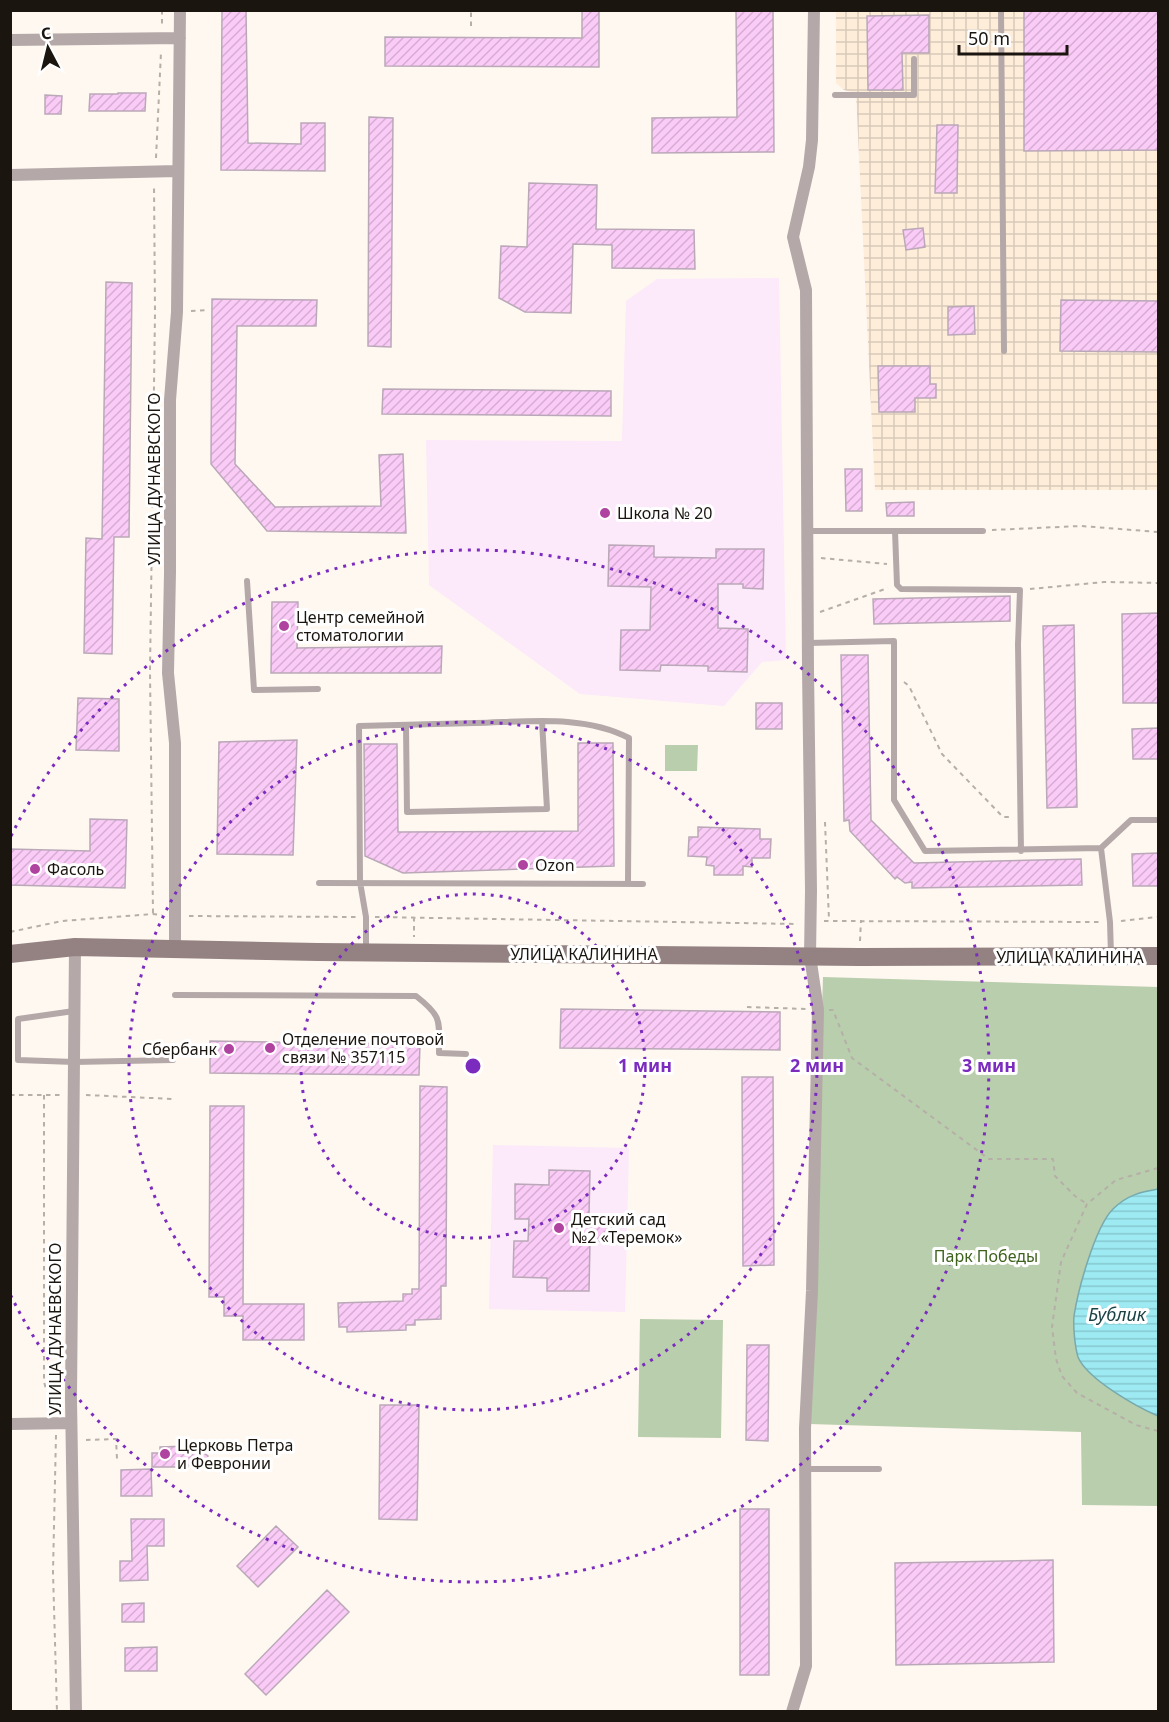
<svg xmlns="http://www.w3.org/2000/svg" width="1169" height="1722" viewBox="0 0 1169 1722" font-family="'Noto Sans',sans-serif">
  <style>
    .industrial { fill: url(#industrial-grid) }
    .education { fill: #fce9fa }
    .green { fill: #b9ceac }
    .water { fill: url(#water-rules); stroke: #76aaaf; stroke-width: 1.5 }
    .building { fill: url(#building-hatch); stroke: #baa8b8; stroke-width: 1.5 }
    .lines { fill: none; stroke-linecap: round; stroke-linejoin: round }
    .path { stroke: #b5afa8; stroke-width: 2; stroke-dasharray: 4.5 4.5; stroke-linecap: butt }
    .lane { stroke: #b4a9a8; stroke-width: 6 }
    .street { stroke: #b4a9a8; stroke-width: 12 }
    .secondary { stroke: #938281; stroke-width: 18 }
    .ring { fill: none; stroke: #7b2cbf; stroke-width: 3; stroke-dasharray: 3 6 }
    .poi-dot { fill: #b042a0; stroke: #fff; stroke-width: 2 }
    .labels { text-anchor: middle; dominant-baseline: central; stroke-width: 6; stroke-linejoin: round; paint-order: stroke }
    .street-label { font-size: 16px; fill: #1b150f; stroke: #fff }
    .poi-label { font-size: 16px; fill: #1b150f; stroke: #fff; text-anchor: start }
    .park-label { font-size: 16px; fill: #3e621d; stroke: #fff }
    .water-label { font-size: 18px; font-style: italic; fill: #1c4145; stroke: #fff }
    .centre { fill: #7b2cbf; stroke: #fff; stroke-width: 3 }
    .ring-label { font-size: 18px; text-anchor: middle; font-weight: bold; fill: #7b2cbf; stroke: #fff; stroke-width: 6; stroke-linejoin: round; paint-order: stroke }
  </style>
  <defs>
    <pattern id="industrial-grid" width="8" height="8" patternUnits="userSpaceOnUse" patternTransform="scale(1.5)"><rect width="8" height="8" fill="#fdedd9"/><path d="M0 4h8M4 0v8" fill="none" stroke="#d8cab9"/></pattern>
    <pattern id="water-rules" width="6" height="5" patternUnits="userSpaceOnUse" patternTransform="scale(1.5)"><rect width="6" height="5" fill="#9deaf3"/><path d="M0 2.5h6" fill="none" stroke="#87c8cf"/></pattern>
    <pattern id="building-hatch" width="6" height="6" patternUnits="userSpaceOnUse" patternTransform="scale(1.5)"><rect width="6" height="6" fill="#facbf6"/><path d="M-1 1l2-2M0 6l6-6M5 7l2-2" fill="none" stroke="#d6add2"/></pattern>
  </defs>
  <rect width="100%" height="100%" fill="#fff8f1"/>
  <path class="industrial" d="M836,11H1158V490H875L856,93L844,90L836,83Z"/>
  <path class="education" d="M779,278L786,660L762,662L724,706L580,694L429,585L426,440L622,441L626,301L657,279Z
    M493,1145L629,1148L625,1312L489,1309Z"/>
  <path class="green" d="M665,745H698L697,771H665Z
    M823,977L1158,987V1506L1082,1505L1081,1432L809,1424Z
    M640,1319L723,1320L721,1438L638,1437Z"/>
  <path class="water" d="M1158,1189V1416C1137,1407 1087,1379 1078,1357C1075,1347 1073,1327 1074,1316C1078,1290 1095,1227 1113,1209C1127,1195 1141,1192 1158,1189Z"/>
  <path class="building" d="M222,10H246L248,143L301,144V123H325V171L221,170Z
    M582,10H599V67L385,66V37L582,38Z
    M736,10H773L774,152L652,153V118L737,117Z
    M1024,10H1158V150L1024,151Z
    M929,15V53H902L903,90H868L867,16Z
    M118,93H146L145,111H89L90,94H118Z
    M45,95L62,96L61,114H45Z
    M369,117L393,118L391,347L368,346Z
    M937,125H958L957,193H935Z
    M529,183L597,185L596,229L694,230L695,269L612,268V245L573,244L571,313L525,312L499,298L501,246L527,247Z
    M923,228L925,247L906,250L903,230Z
    M106,282L132,283L129,537H114L112,654L84,653L86,538L102,539Z
    M212,299L317,300L316,326H237L235,464L275,507L381,506L379,455L403,454L406,533L267,531L211,464Z
    M1061,300L1158,301V352L1060,351Z
    M974,306L975,334L948,335V307Z
    M878,366H930V384H936V398H915V412H879Z
    M383,389L611,391V416L382,414Z
    M845,469H862V511H846Z
    M914,502V516H887L886,503Z
    M609,545L654,546V557L716,558V549H764L763,589L743,588V584H718V628L748,629L747,672L708,671V666L661,665L660,671L620,670L621,630H650L651,587L608,586Z
    M1010,596V621L874,624L873,599Z
    M272,602H298L297,648L442,646L441,673H271Z
    M1158,613V703H1123L1122,614Z
    M1074,625L1077,807L1047,808L1043,626Z
    M841,655H868L871,820L914,863L1081,859L1082,885L912,888V882L905,883L897,877L895,879L850,831L849,820L844,821Z
    M78,698L119,699V751L76,750Z
    M756,703H782V729H756Z
    M1158,728V759H1133L1132,729Z
    M297,740L293,855L217,854L219,742Z
    M578,743H613L614,866L403,873L365,856L364,744H397L398,832L578,831Z
    M90,819L127,820L125,888L10,885V849L90,851Z
    M698,827L760,829V839H771L770,858H752V867L743,866V875H714V866L706,865L707,857L688,856L689,837H698Z
    M1158,853V886H1133L1132,854Z
    M561,1009L780,1012V1050L560,1048Z
    M210,1041L420,1044L419,1075L210,1073Z
    M742,1077H773L774,1265L743,1266Z
    M420,1086L447,1087L446,1286H441V1319L415,1320V1325H406V1330L347,1332V1327H339L338,1303L403,1301V1294H412V1289H419Z
    M210,1106H244L243,1304H304V1340H243V1316H224V1297H209Z
    M549,1170L590,1171L589,1215H612V1241H590L589,1291H547V1278L513,1277L514,1241H528L529,1219H515V1184L549,1185Z
    M747,1345H769L768,1441L746,1440Z
    M380,1405H419L417,1520L379,1519Z
    M188,1446V1450H204V1453L208,1456L204,1465H188V1467H152V1453H160V1447Z
    M151,1469L152,1496H121V1470Z
    M740,1509H769V1675H740Z
    M131,1519H164V1546H147L148,1580L120,1581V1561H132Z
    M276,1526L298,1547L258,1587L237,1566Z
    M1053,1560L1054,1662L896,1665L895,1563Z
    M327,1590L349,1612L266,1695L245,1674Z
    M144,1603V1622H122V1604Z
    M157,1647V1671H125V1648Z"/>
  <g class="lines">
    <path class="path" d="M162,10V26
      M471,26V10
      M156,158L161,52
      M191,311L207,310
      M992,530L1081,526L1158,532
      M821,558L887,564
      M1030,589L1104,582L1158,583
      M820,612L888,588
      M904,682L909,686L942,754L1003,817H1010
      M825,822L829,920
      M153,913L150,671L155,313L154,184
      M189,916L357,917
      M375,917L798,924
      M414,917V937
      M824,921L1101,922
      M1121,921L1158,917
      M10,932L62,921L153,914L162,915
      M860,941L861,920
      M747,1007L806,1009
      M829,1010H833L852,1058L989,1159H1053L1055,1176L1075,1196L1087,1204
      M10,1095H62
      M44,1095V1382L52,1409
      M86,1095L173,1099
      M1158,1168L1116,1180L1087,1204L1061,1262L1052,1327L1056,1359L1062,1376L1077,1393L1136,1425L1158,1431
      M56,1435L53,1572L57,1712
      M86,1440L116,1439L117,1459"/>
    <path class="lane" d="M1001,10L1004,351
      M835,95H914V59
      M807,531H983
      M895,531L897,585L901,589L1020,590L1018,644L1021,851
      M247,581L254,690L318,689
      M808,643L894,641V800L925,851L1101,848L1131,820H1158
      M406,725L407,812L547,809L542,721
      M1101,848L1110,922L1111,955
      M319,883L643,884
      M366,951V917L360,882L359,726C398,725 436,724 475,723C526,722 583,714 629,738L628,883
      M175,995L416,996C443,1017 439,1021 439,1053L466,1054
      M74,1011L18,1019V1060L74,1062L173,1060
      M805,1469H879"/>
    <path class="street" d="M10,40L180,38
      M10,175L177,171
      M75,947L71,1399L76,1712
      M175,948V743L168,673L170,572V400L177,312L180,10
      M10,1424L71,1423
      M792,1712L806,1666L805,1428L812,1291L818,1010L810,956L811,890L808,670L806,290L793,237L809,167L812,140L814,10"/>
    <path class="secondary" d="M10,954L75,947L318,952L859,957L1158,956"/>
  </g>
  <g class="ring">
    <circle cx="473" cy="1066" r="172"/>
    <circle cx="473" cy="1066" r="344"/>
    <path d="M11 836A516 516 0 1 1 11 1296"/>
  </g>
  <g class="poi-dot">
    <circle cx="605" cy="513" r="6"/>
    <circle cx="284" cy="626" r="6"/>
    <circle cx="523" cy="865" r="6"/>
    <circle cx="35" cy="869" r="6"/>
    <circle cx="270" cy="1048" r="6"/>
    <circle cx="229" cy="1049" r="6"/>
    <circle cx="559" cy="1228" r="6"/>
    <circle cx="165" cy="1454" r="6"/>
  </g>
  <g class="labels">
    <g class="street-label">
      <text transform="translate(154 479) rotate(-90)">УЛИЦА ДУНАЕВСКОГО</text>
      <text x="584" y="954">УЛИЦА КАЛИНИНА</text>
      <text x="1070" y="957">УЛИЦА КАЛИНИНА</text>
      <text transform="translate(55 1329) rotate(-90)">УЛИЦА ДУНАЕВСКОГО</text>
    </g>
    <g class="poi-label">
      <text x="617" y="513">Школа № 20</text>
      <text x="296" y="617">Центр cемейной<tspan x="296" dy="18">cтоматологии</tspan></text>
      <text x="535" y="865">Ozon</text>
      <text x="47" y="869">Фасоль</text>
      <text x="282" y="1039">Отделение почтовой<tspan x="282" dy="18">связи № 357115</tspan></text>
      <text x="217" y="1049" text-anchor="end">Сбербанк</text>
      <text x="571" y="1219">Детский сад<tspan x="571" dy="18">№2 «Теремок»</tspan></text>
      <text x="177" y="1445">Церковь Петра<tspan x="177" dy="18">и Февронии</tspan></text>
    </g>
    <g class="park-label">
      <text x="986" y="1256">Парк Победы</text>
    </g>
    <g class="water-label">
      <text x="1117" y="1314">Бублик</text>
    </g>
  </g>
  <circle cx="473" cy="1066" r="9" class="centre"/>
  <g class="ring-label">
    <text x="645" y="1072">1 мин</text>
    <text x="817" y="1072">2 мин</text>
    <text x="989" y="1072">3 мин</text>
  </g>
  <rect width="1169" height="1722" fill="none" stroke="#1b150f" stroke-width="24"/>
  <g transform="translate(48 48) rotate(353)" stroke="#ffffff" stroke-width="4.5" paint-order="stroke">
  <path d="M0-4.5L10 22L0 15L-10 22Z" fill="#1b150f"/>
  <text y="-9" font-size="16" font-weight="bold" text-anchor="middle" fill="#1b150f">С</text>
  </g>
  <path d="M959 45v9h108v-9" fill="none" stroke="#1b150f" stroke-width="3"/>
  <text x="968" y="45" font-size="18" fill="#1b150f" stroke="#ffffff" stroke-width="4.5" paint-order="stroke">50 m</text>
</svg>
